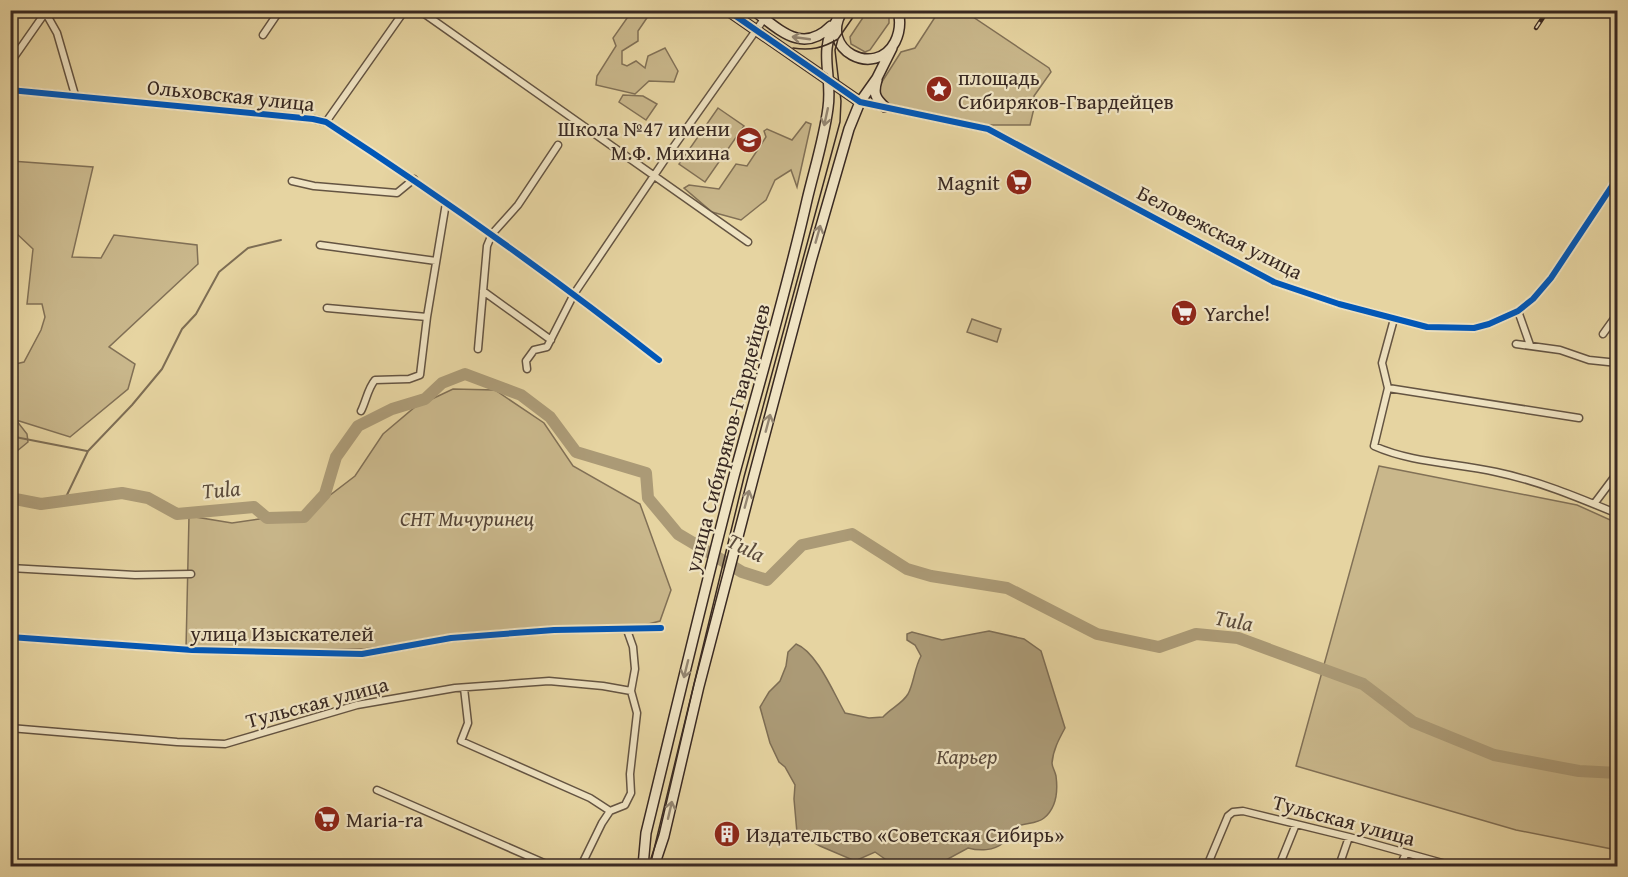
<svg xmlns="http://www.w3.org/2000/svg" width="1628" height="877" viewBox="0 0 1628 877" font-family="'Gentium Book Plus',serif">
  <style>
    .green { fill: #c9b78b; stroke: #817056; stroke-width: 1.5 }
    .water { fill: #ab9a76; stroke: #7d6d54; stroke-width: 1.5 }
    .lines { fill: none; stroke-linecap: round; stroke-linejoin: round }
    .stream { stroke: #7d6d54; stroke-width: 2 }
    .river { stroke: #ab9a76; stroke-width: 12 }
    .street-casing { stroke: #645442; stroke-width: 9 }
    .secondary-casing { stroke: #392922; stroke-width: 12 }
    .street { stroke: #efe3c2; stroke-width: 6 }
    .secondary { stroke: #efe3c2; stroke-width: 9 }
    .tram { stroke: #392922; stroke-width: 1.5 }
    .rail-casing { stroke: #392922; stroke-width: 4.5 }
    .rail { stroke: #efe3c2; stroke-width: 2; stroke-dasharray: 7; stroke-linecap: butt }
    .cycleway-casing { stroke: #efe3c2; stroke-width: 10 }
    .cycleway { stroke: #0057b8; stroke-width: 6 }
    .oneway { stroke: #948672 }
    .labels { text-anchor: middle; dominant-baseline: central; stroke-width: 4.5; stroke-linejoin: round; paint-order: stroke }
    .poi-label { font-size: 21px; fill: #392922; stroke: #efe3c2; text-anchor: start }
    .street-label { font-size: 21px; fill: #392922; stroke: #efe3c2 }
    .park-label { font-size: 21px; font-style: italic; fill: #564537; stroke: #efe3c2 }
    .water-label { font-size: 22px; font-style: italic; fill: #5b4b3b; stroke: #efe3c2 }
  </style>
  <rect width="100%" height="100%" fill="#e6d4a1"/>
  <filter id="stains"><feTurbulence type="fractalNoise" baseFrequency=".00333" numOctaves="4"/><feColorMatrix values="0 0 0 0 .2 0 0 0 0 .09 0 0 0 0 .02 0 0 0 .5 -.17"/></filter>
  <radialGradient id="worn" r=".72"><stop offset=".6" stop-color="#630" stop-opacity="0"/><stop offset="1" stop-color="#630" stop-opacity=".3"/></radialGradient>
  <path class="green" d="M868,10L881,11L889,16V23L870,50L865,52L851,44L850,37Z
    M632,11L651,12L638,31V41L622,51V64L627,66L636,61L645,68L648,56L665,48L678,71L674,82L649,81L635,94L596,85L597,76L616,46L613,38Z
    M939,11H964L1049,68L1051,72L1034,96L1035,104L1030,125H987L887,104L877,96L878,88L901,52L915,48Z
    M623,95L643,96L657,104L646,120L619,102Z
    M718,108L744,126L705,182L679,164Z
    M806,122L811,124L797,187L791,170L775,180L766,200L741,220L712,212L684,188L689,185L719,189L736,164L747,166L766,137L764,131L767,129L792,140Z
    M11,161L93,167L72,257L101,258L114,235L197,245L198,264L109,347L135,364L128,389L70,437L16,420L27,434L28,442L11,456V365L24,362L41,330L45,317L42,304H27L33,249L15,232L11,230Z
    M972,319L1001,329L997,342L967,332Z
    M453,389L495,390L544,423L573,466L640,504L671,590L660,621L625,630H554L451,638L363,649H186L189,516L232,523L308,512L355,476L383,434L415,407Z
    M1379,466L1577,505L1617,523V850L1516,830L1296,766Z"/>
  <path class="water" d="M989,631L1024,639L1041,651L1065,728C1059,739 1053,750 1052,763C1052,767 1055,771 1056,776C1058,791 1056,808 1044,818C1036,825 1023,822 1014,828C1009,832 1008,839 1003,843C994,851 979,851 968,848L935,866H895L875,852L855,861L820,846L797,833L794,799L795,785L785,767L779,762L770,743L760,707L769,692L780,681L786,666L788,652L796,644C817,652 834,694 845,713L869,718L883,717C891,708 902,704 908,694C914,683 914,669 921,656L915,645L907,640V634L912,632L942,640Z"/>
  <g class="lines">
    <path class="stream" d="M10,436L87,451
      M41,504L65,499L88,451L132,405L162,369L182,329L196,314L219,272L248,248L281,240"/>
    <path class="river" d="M10,498L41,504L122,493L148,498L177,514L254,507L267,518L304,517L325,494L336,457L358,426L392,409L425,399L442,383L465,374L521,395L550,417L576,452L646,473L648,498L678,534L742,572L767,580L802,545L852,534L907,569L931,576L1007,588L1097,634L1159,647L1196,634L1238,638L1363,684L1413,722L1494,755L1579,771L1618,773"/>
    <defs>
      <path id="street" d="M44,10L57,33L75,95
        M419,10L748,242
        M263,35L280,10
        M10,63L45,13
        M10,90L313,119L326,122C441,197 552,276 659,360
        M860,102L988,129L1274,282L1339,304L1427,327L1474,328L1489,324L1518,311L1533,299L1551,278L1618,177
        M326,122L405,10
        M292,181L314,186L397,193L414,179
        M320,245L436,261
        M483,291L551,340
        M327,308L427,317
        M1518,311L1530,345
        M1394,319L1382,363L1388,388L1374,446C1412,463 1456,463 1496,472C1539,481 1577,497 1618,514
        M1603,334L1618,313
        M1516,344L1560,350L1589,360L1618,363
        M478,349L487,246L492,234L518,205L558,145
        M527,369L526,361L534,350L547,347L574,294L672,149L764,19
        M1388,388L1579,418
        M361,411C366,401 368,388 375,380L409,379L420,375L427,317L446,203
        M1594,504L1618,472
        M10,568L135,575L191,574
        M10,637L192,650L362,654L451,638L554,630L661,628
        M464,688L468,723L461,741L590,798L610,811
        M10,728L177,742L225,744L357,705L455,688L549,681L603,686L631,691
        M377,790L551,866
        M610,811L625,805L631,793L630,774L637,713L631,691L635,669L633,647L627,630
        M581,866L602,823L610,811
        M1207,866L1228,816L1233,812L1243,811L1349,837L1453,866
        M1279,866L1296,824
        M1339,866L1349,837
        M1400,866L1406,853"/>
      <path id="secondary" d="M727,10L860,102
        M753,10C779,29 802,55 831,26
        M843,10C817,50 876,79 895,42C900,32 901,22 898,10
        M877,80C873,93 875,98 885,107
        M643,866L646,833C675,714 703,595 734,476C759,384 786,293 807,200C814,170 824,139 828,108C833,74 817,52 837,20
        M654,866L664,836L699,686L753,479L811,261L849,129L860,102L877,78L892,48"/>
    </defs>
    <use href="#street" class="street-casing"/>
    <use href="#secondary" class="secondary-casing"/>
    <use href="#street" class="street"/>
    <use href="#secondary" class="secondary"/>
    <path class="tram" d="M734,10L827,74L836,87
      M793,48C810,51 823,48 838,39
      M650,866L744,477L840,122L841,101L835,50L838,39L858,10"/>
    <defs>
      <path id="rail" d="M1536,28L1548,10"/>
    </defs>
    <use href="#rail" class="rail-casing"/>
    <use href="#rail" class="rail"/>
    <defs>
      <path id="cycleway" d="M727,10L860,102L988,129L1274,282L1339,304L1427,327L1474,328L1489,324L1518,311L1533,299L1551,278L1618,177
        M10,90L313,119L326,122C441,197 552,276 659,360
        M10,637L192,650L362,654L451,638L554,630L661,628"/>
    </defs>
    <use href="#cycleway" class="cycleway-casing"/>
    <use href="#cycleway" class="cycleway"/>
  </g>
  <defs><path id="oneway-shaft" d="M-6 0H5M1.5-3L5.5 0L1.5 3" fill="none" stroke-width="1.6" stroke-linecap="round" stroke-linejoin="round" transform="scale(1.5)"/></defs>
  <g class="oneway">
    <use href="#oneway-shaft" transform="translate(801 38) rotate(-172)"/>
    <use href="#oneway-shaft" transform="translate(826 117) rotate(102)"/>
    <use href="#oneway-shaft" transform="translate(818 234) rotate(-74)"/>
    <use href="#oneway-shaft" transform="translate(768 423) rotate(-75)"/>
    <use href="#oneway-shaft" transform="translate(747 499) rotate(-75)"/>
    <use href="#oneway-shaft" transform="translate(686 669) rotate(104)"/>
    <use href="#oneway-shaft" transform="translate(670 810) rotate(-77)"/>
  </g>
  <defs>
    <symbol id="sight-disc" viewBox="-11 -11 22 22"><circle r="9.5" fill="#8f2418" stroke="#efe3c2"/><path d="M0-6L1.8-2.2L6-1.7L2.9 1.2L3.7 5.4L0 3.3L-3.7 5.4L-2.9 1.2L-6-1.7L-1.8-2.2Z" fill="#fff"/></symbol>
    <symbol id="school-disc" viewBox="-11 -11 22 22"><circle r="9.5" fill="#8f2418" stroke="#efe3c2"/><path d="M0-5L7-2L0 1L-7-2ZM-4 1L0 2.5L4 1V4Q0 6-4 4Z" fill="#fff"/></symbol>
    <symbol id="supermarket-disc" viewBox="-11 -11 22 22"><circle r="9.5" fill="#8f2418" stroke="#efe3c2"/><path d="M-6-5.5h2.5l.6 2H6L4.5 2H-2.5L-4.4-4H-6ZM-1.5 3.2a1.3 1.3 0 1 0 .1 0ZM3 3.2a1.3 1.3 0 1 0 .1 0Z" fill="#fff"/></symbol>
    <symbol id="building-disc" viewBox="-11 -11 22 22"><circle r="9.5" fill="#8f2418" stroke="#efe3c2"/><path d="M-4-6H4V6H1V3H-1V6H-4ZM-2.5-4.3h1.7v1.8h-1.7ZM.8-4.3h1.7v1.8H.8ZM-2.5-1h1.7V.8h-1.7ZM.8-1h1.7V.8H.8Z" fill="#fff"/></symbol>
  </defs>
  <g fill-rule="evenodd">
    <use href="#sight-disc" x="924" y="74" width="30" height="30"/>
    <use href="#school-disc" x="734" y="125" width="30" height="30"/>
    <use href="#supermarket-disc" x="1004" y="167" width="30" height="30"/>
    <use href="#supermarket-disc" x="1169" y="298" width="30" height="30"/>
    <use href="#supermarket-disc" x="312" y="804" width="30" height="30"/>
    <use href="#building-disc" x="712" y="819" width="30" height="30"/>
  </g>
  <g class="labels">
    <g class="poi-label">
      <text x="958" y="77">площадь<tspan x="958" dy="24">Сибиряков-Гвардейцев</tspan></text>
      <text x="730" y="128" text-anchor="end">Школа №47 имени<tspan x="730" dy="24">М.Ф. Михина</tspan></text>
      <text x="1000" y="182" text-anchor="end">Magnit</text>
      <text x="1204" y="313">Yarche!</text>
      <text x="346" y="819">Maria-ra</text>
      <text x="746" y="834">Издательство «Советская Сибирь»</text>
    </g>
    <g class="street-label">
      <text transform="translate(231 95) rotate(6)">Ольховская улица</text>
      <text transform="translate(1220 232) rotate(27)">Беловежская улица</text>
      <text transform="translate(727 438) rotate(-75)">улица Сибиряков-Гвардейцев</text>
      <text x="282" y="633">улица Изыскателей</text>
      <text transform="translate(317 702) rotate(-15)">Тульская улица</text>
      <text transform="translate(1344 820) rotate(15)">Тульская улица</text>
    </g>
    <g class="park-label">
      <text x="467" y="518">СНТ Мичуринец</text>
    </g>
    <g class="water-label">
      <text transform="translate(221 489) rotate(-5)">Tula</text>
      <text transform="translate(746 547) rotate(26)">Tula</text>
      <text transform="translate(1234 620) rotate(11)">Tula</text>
      <text x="967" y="756">Карьер</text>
    </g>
  </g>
  <rect width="1628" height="877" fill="none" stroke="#e6d4a1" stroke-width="36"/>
  <rect x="12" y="12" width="1604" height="853" fill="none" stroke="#392922" stroke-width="3"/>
  <rect x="18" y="18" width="1592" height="841" fill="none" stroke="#392922" stroke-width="1.5"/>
  <rect width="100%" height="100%" filter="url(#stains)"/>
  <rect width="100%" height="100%" fill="url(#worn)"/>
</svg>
